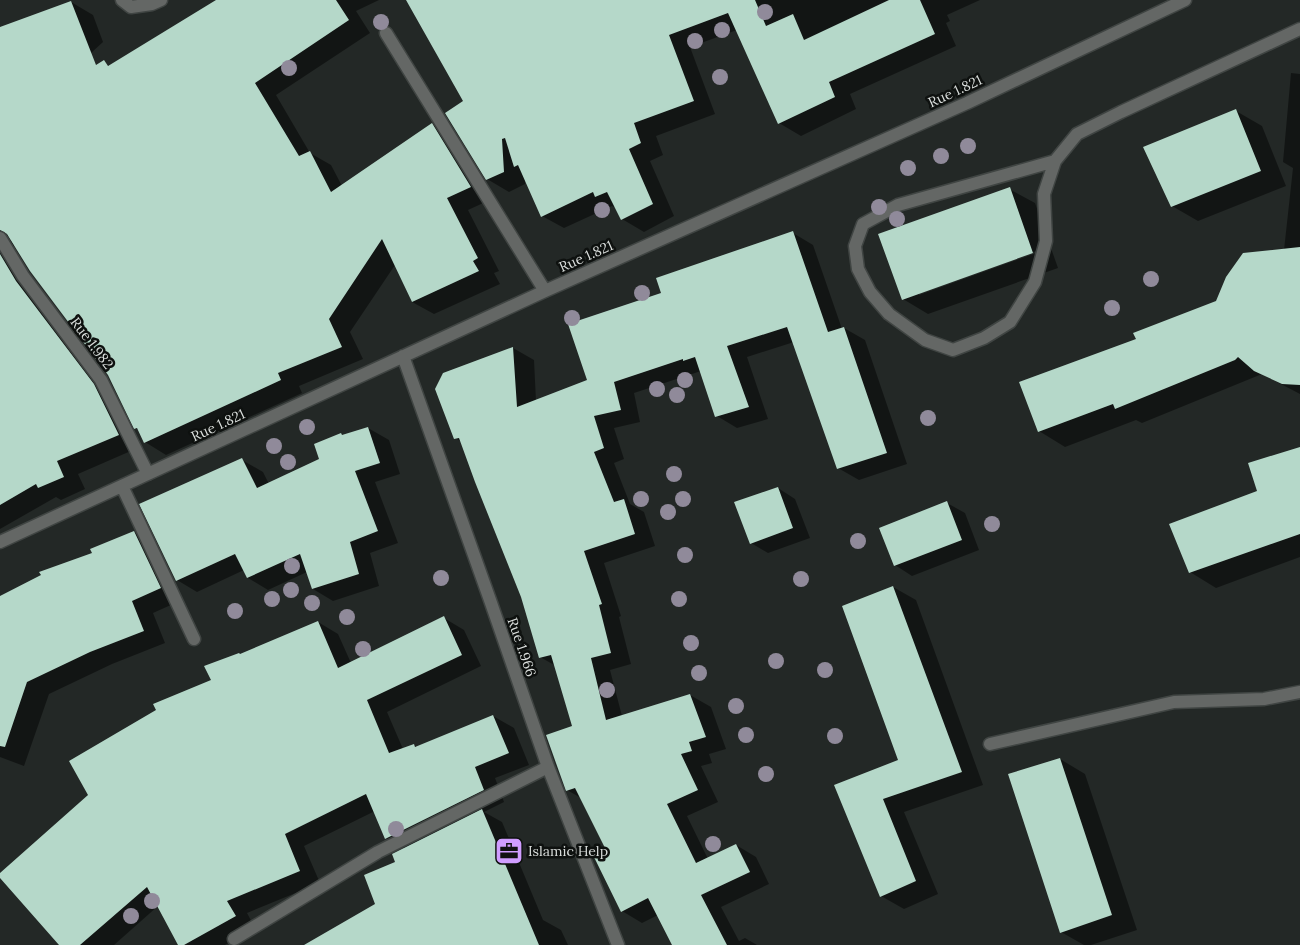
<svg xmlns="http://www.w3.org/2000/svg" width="1300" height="945" viewBox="0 0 1300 945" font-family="Lora,serif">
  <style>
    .shadow { fill: #0007; fill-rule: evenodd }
    .building { fill: #b5d8c9 }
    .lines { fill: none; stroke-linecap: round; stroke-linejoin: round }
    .minor-casing { stroke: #404543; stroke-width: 15 }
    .minor { stroke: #646765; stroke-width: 12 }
    .tree { fill: #908a9a }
    .labels { text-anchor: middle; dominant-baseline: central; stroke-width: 5; stroke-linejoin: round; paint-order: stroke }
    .street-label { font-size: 14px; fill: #d9dddb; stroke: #0e110f }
    .poi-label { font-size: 14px; fill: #d9dddb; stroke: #0e110f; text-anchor: start }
  </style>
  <rect width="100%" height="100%" fill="#232826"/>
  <path class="shadow" d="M218,0H379L356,11L370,33L276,95L310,153L331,165L342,186L432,124L453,137L492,199L468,210L499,271L494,273L500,284L434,314L412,302L395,265L350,332L363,359L299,386L302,393L166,455L145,442L139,430L135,428L109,375L14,243V256L140,447L78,474L85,489L61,500L56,497L0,529V234L11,241V238L0,232V29L71,2L93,15L103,42L18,120Z
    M420,0H980L947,15L950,21L946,23L956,46L850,94L856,109L801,136L779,123L737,30L690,47L715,114L656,136L663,155L650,161L674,216L644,232L622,219L617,208L612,206L564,228L542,216L525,178V184L509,192L487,179L465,101Z
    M1291,73L1300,74V394L1262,374L1142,423L1136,420L1065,447L1039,431L1137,340L1217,302L1284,250L1293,168L1283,162Z
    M1236,111L1262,126L1286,186L1198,221L1172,206Z
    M1009,189L1035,203L1058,268L928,314L903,299ZM1039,250V252L919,295V293Z
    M793,233L813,245L842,329L844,328L865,340L907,464L859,480L838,468L794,342L747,357L768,419L737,428L717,416L701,371L634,393L640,422L614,428L624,459L614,463L630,504L644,512L655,546L604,563L621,616L619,617L631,664L610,670L622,716L690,695L711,707L726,749L709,754L712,763L701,766L718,802L687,816L708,859L736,845L756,857L769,884L721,907L739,941L745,938L757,945H674L658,915L642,923L622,911L607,849L581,798L567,790L574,727L556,666L540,657L522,597L462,442L455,438L444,374L513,348L534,360L536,401L588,381L662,294Z
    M368,428L389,440L400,474L375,482L398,543L370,553L379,586L333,601L313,589L307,572L268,590L248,578L244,570L197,592L177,580L242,460L263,472L269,484L321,459L343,436Z
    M1300,448V557L1216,588L1190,572L1258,491Z
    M778,488L795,499L810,538L768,553L751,543Z
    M947,503L965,513L979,550L912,576L895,565Z
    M134,532L156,545L182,600L153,613L165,643L112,664L49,694L24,766L0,757V598L93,554Z
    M893,587L916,600L983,785L904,812L938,894L904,909L881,896L836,786L900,761Z
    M444,618L464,630L481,666L387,712L403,749L414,745L417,747L493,716L514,728L529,765L495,778L504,802L484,812L502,822L543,920L561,930L568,945H307L377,904L405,849L386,838L375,811L304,846L320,883L247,913L255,928L225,945H180L158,906L114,945H60L0,876L241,655L318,622L338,634L351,663Z
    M1060,759L1085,774L1137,930L1091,945H1084L1061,932Z"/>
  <path class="building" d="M216,0H336L349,20L255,83L299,156L310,151L331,192L432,123L471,187L447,198L478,258L473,261L479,271L412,302L382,239L329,319L342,347L278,373L281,380L144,443L137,428L134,429L108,375L30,271L7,234L0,230V27L71,1L96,65L104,60L108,66Z
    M406,0H755L766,26L793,14L804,40L889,0H920L935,34L829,82L835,97L778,124L728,13L669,35L694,101L634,123L641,143L629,149L653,204L621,220L607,192L595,197L593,192L541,217L518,165L514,167L505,138L502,139L504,172L486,180L445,113L463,101Z
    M1236,109L1261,171L1171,207L1143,147Z
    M1010,187L1033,253L902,300L878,234Z
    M793,231L828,332L844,327L887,453L837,469L787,327L727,346L749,407L715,417L695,357L683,361V359L614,382L621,410L594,416L604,448L594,452L614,502L624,499L635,534L584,551L602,604L599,605L611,653L591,658L606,720L690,694L706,737L689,742L692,751L681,754L698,790L667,804L696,863L736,844L750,872L701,895L727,945H672L648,898L621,912L593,855L605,848L575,788L566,791L546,735L572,726L551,655L539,658L521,597L475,482L459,438L454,439L435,389L443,373L513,347L517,407L587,380L568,324L661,293L656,278Z
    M1300,247V385L1282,384L1254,371L1238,357L1235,360L1115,409L1113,404L1038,432L1019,382L1136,339L1133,333L1216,301L1226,277L1243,253Z
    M0,254L16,281L94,384L119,435L57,461L64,477L38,488L36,484L0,505Z
    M368,427L380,463L355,471L378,531L350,542L359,574L312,589L300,554L247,578L235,554L176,581L139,504L242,458L257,488L319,459L314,444L341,433L342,435Z
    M1300,447V534L1189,573L1169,524L1257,491L1248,463Z
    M778,487L793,528L750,544L734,502Z
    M947,501L962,540L894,566L879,528Z
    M134,531L161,588L132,601L144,631L90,652L27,682L5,747L0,746V596L41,575L39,572L92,553L90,549Z
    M893,586L962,772L883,799L916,881L880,897L834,785L898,760L842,606Z
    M444,616L462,655L367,700L389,753L414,744L415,747L493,715L509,753L475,767L484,790L385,839L366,794L285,834L300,871L227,901L236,916L184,945H178L147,887L80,945H59L0,878V873L88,795L69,761L156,710L153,704L211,680L204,666L239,653L240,654L318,621L338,668Z
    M1060,758L1112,915L1060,933L1008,774Z
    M482,809L539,945H304L375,904L364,875L395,862L392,854Z"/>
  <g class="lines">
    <defs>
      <path id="minor" d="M122,0L131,7L152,4L161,0
        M386,33L545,291
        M1055,161L898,205L863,224L855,246L858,269L870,292L889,314L925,340L953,350L984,338L1010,322L1035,282L1046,241L1044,194L1055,161L1077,134L1121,112L1300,29
        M0,238L23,276L101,380L148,474
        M403,356L490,600L548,767L618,945
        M122,486L194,639
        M0,542L545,291L967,103L1185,0
        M990,744L1174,702L1264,699L1300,692
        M234,939L378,852L548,767"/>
    </defs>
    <use href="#minor" class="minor-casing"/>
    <use href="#minor" class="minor"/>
  </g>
  <g class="tree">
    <circle cx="765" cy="12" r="8"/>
    <circle cx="381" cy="22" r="8"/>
    <circle cx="722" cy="30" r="8"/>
    <circle cx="695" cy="41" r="8"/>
    <circle cx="289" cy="68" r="8"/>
    <circle cx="720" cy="77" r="8"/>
    <circle cx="968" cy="146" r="8"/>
    <circle cx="941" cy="156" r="8"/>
    <circle cx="908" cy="168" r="8"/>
    <circle cx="879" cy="207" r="8"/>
    <circle cx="602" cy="210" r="8"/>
    <circle cx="897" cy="219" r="8"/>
    <circle cx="1151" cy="279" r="8"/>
    <circle cx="642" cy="293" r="8"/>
    <circle cx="1112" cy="308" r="8"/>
    <circle cx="572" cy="318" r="8"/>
    <circle cx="685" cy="380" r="8"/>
    <circle cx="657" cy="389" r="8"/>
    <circle cx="677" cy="395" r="8"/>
    <circle cx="928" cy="418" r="8"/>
    <circle cx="307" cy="427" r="8"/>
    <circle cx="274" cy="446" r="8"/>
    <circle cx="288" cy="462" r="8"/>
    <circle cx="674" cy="474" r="8"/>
    <circle cx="641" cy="499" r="8"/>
    <circle cx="683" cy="499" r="8"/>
    <circle cx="668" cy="512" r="8"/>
    <circle cx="992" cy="524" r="8"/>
    <circle cx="858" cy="541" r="8"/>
    <circle cx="685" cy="555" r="8"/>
    <circle cx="292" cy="566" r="8"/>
    <circle cx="441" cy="578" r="8"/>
    <circle cx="801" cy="579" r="8"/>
    <circle cx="291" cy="590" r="8"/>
    <circle cx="272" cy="599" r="8"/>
    <circle cx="679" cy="599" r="8"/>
    <circle cx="312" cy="603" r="8"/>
    <circle cx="235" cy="611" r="8"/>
    <circle cx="347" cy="617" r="8"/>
    <circle cx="691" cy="643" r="8"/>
    <circle cx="363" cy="649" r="8"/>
    <circle cx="776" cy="661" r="8"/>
    <circle cx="825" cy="670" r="8"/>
    <circle cx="699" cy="673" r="8"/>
    <circle cx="607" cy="690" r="8"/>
    <circle cx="736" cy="706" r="8"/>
    <circle cx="746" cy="735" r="8"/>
    <circle cx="835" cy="736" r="8"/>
    <circle cx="766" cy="774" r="8"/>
    <circle cx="396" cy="829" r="8"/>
    <circle cx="713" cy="844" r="8"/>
    <circle cx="152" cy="901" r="8"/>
    <circle cx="131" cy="916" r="8"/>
  </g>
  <defs>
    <symbol id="office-square" viewBox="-11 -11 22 22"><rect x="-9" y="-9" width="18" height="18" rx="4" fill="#d09dff" stroke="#0e110f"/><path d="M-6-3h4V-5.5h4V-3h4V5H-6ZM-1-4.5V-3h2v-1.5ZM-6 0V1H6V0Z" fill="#111"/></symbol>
  </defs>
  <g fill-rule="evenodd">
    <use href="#office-square" x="493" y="835" width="32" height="32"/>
  </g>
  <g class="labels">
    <g class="street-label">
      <text transform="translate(955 91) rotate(-25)">Rue 1.821</text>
      <text transform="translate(586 256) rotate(-24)">Rue 1.821</text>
      <text transform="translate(92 343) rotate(53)">Rue 1.982</text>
      <text transform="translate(218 425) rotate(-25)">Rue 1.821</text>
      <text transform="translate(522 647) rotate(71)">Rue 1.966</text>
    </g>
    <g class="poi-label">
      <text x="528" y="851">Islamic Help</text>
    </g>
  </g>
</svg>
